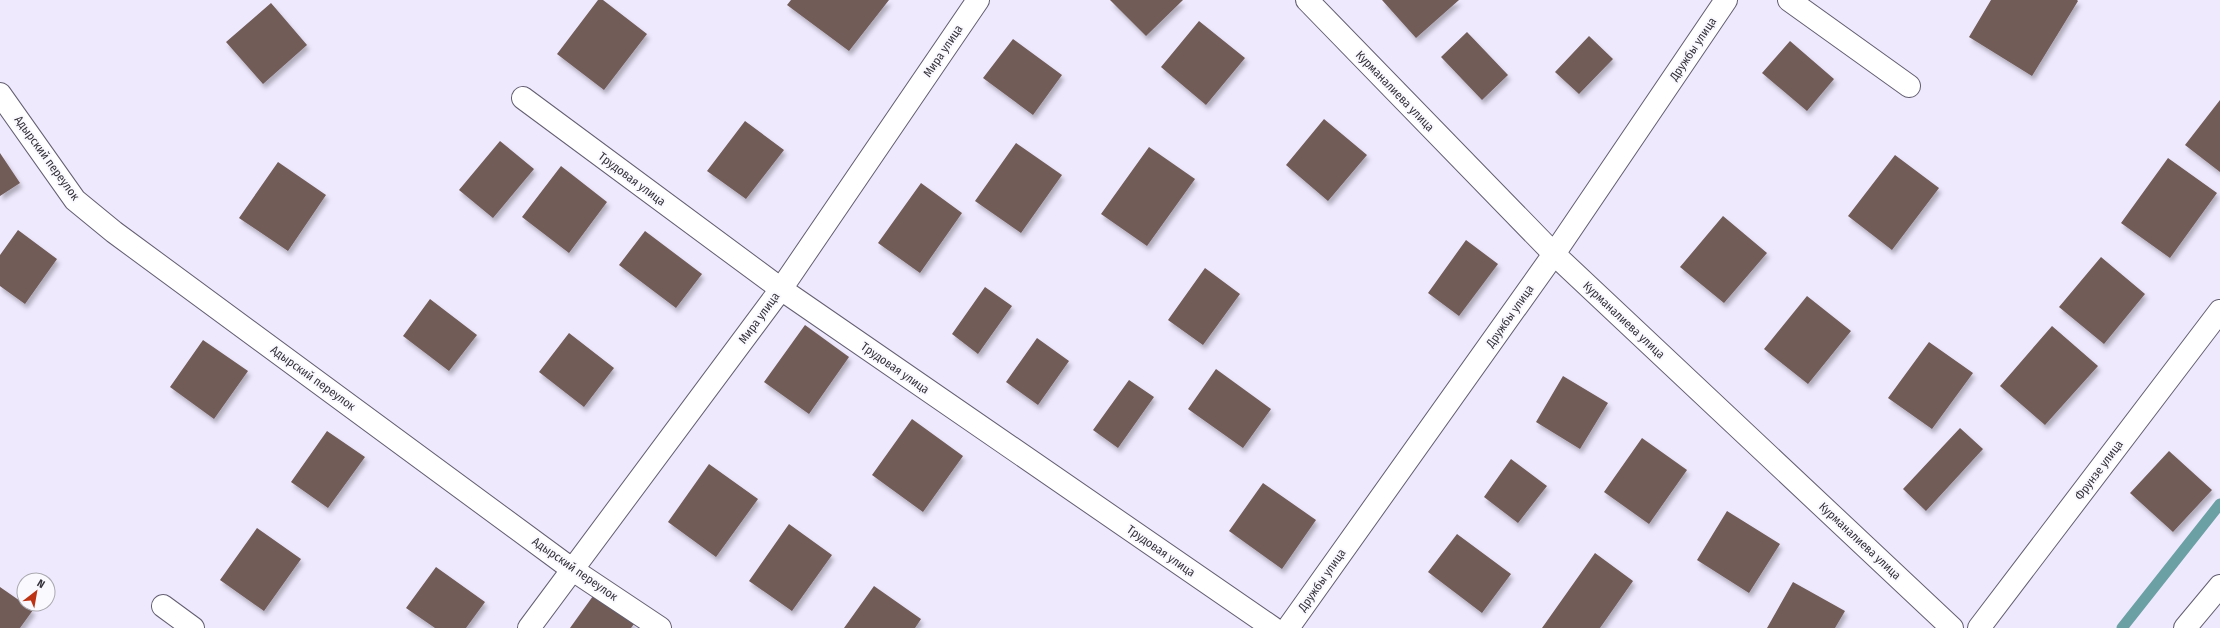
<svg xmlns="http://www.w3.org/2000/svg" width="2220" height="628" viewBox="0 0 2220 628" font-family="'Fira Sans Condensed',sans-serif">
  <style>
    .lines { fill: none; stroke-linecap: round; stroke-linejoin: round }
    .stream { stroke: #6ba1a4; stroke-width: 11 }
    .building { fill: #715b59; filter: url(#shadow) }
    .street-casing { stroke: #645e71; stroke-width: 24 }
    .street { stroke: #fff; stroke-width: 22 }
    .labels { text-anchor: middle; dominant-baseline: central; stroke-width: 4; stroke-linejoin: round; paint-order: stroke }
    .street-label { font-size: 12px; fill: #35323b; stroke: #faf9fe }
  </style>
  <defs>
    <filter id="shadow"><feDropShadow dx="2.5" dy="4.5" stdDeviation="2" flood-color="#0004"/></filter>
  </defs>
  <rect width="100%" height="100%" fill="#efe9fe"/>
  <g class="lines">
    <path class="stream" d="M2122,628L2220,504"/>
  </g>
  <path class="building" d="M598,0H603L647,34L604,90L557,54Z
    M791,0H889L849,51L787,5Z
    M1110,0H1183L1146,36Z
    M1382,0H1459L1416,38Z
    M1991,0H2077L2078,1L2032,76L1969,37Z
    M271,3L307,45L263,84L226,42Z
    M1199,21L1245,58L1206,105L1161,67Z
    M1467,32L1508,75L1482,100L1441,57Z
    M1589,36L1613,59L1579,94L1555,72Z
    M1013,39L1062,75L1033,115L983,78Z
    M1790,41L1834,79L1807,111L1762,73Z
    M2220,100V172L2185,145Z
    M1324,119L1367,155L1328,201L1286,165Z
    M745,121L784,150L746,199L707,171Z
    M500,141L534,169L493,218L459,190Z
    M1016,143L1062,175L1021,233L975,201Z
    M1149,147L1195,179L1147,246L1101,214Z
    M0,153L20,183L0,196Z
    M1895,155L1939,188L1892,250L1848,216Z
    M2168,158L2217,193L2170,258L2121,223Z
    M278,162L326,195L288,251L239,218Z
    M561,166L607,202L569,253L522,217Z
    M921,183L962,213L920,273L878,243Z
    M1723,216L1767,253L1724,303L1680,267Z
    M18,230L57,259L25,304L0,286V255Z
    M645,231L702,274L676,308L619,265Z
    M1466,240L1498,264L1459,316L1428,293Z
    M2101,257L2145,294L2104,344L2059,307Z
    M1205,268L1240,294L1203,345L1168,320Z
    M985,287L1012,306L978,354L952,334Z
    M1807,296L1851,331L1808,384L1764,349Z
    M430,299L477,335L449,371L403,336Z
    M805,325L849,357L809,414L764,382Z
    M2052,326L2098,366L2045,425L2000,386Z
    M569,333L614,368L584,407L539,372Z
    M1037,338L1069,361L1038,405L1006,382Z
    M203,340L248,371L214,419L170,387Z
    M1929,342L1973,373L1932,429L1888,398Z
    M1216,369L1271,409L1243,448L1188,409Z
    M1563,376L1608,403L1580,449L1536,422Z
    M1129,380L1154,397L1118,448L1093,430Z
    M912,419L963,456L923,512L872,475Z
    M1960,428L1983,449L1926,511L1903,489Z
    M327,431L365,457L328,508L291,482Z
    M1642,438L1687,470L1649,524L1604,492Z
    M2169,451L2212,490L2173,532L2130,493Z
    M1511,459L1547,486L1518,523L1484,497Z
    M709,464L758,499L716,557L668,522Z
    M1263,483L1316,520L1282,569L1229,531Z
    M1727,511L1780,544L1749,593L1697,560Z
    M789,524L832,555L792,611L749,581Z
    M257,528L301,559L264,611L220,580Z
    M1457,534L1511,574L1482,613L1428,572Z
    M1595,553L1633,581L1600,628H1542Z
    M436,567L485,602L466,628H435L406,608Z
    M1793,582L1845,611L1835,628H1767Z
    M874,586L921,619L915,628H844Z
    M0,587L33,610L20,628H0Z
    M593,596L634,624L631,628H570Z"/>
  <g class="lines">
    <defs>
      <path id="street" d="M1307,0L1554,254L1952,628
        M1789,0L1909,86
        M0,94L75,200L114,232L573,570L660,628
        M523,98L781,289L1273,628
        M163,606L193,628
        M529,628L781,289L978,0
        M1288,628L1554,254L1726,0
        M1979,628L2220,311
        M2185,628L2220,586"/>
    </defs>
    <use href="#street" class="street-casing"/>
    <use href="#street" class="street"/>
  </g>
  <g class="labels">
    <g class="street-label">
      <text transform="translate(1693 49) rotate(-56)">Дружбы улица</text>
      <text transform="translate(943 51) rotate(-56)">Мира улица</text>
      <text transform="translate(1395 91) rotate(46)">Курманалиева улица</text>
      <text transform="translate(47 158) rotate(54)">Адырский переулок</text>
      <text transform="translate(632 179) rotate(37)">Трудовая улица</text>
      <text transform="translate(1510 316) rotate(-55)">Дружбы улица</text>
      <text transform="translate(759 318) rotate(-54)">Мира улица</text>
      <text transform="translate(1624 320) rotate(43)">Курманалиева улица</text>
      <text transform="translate(895 368) rotate(35)">Трудовая улица</text>
      <text transform="translate(313 378) rotate(36)">Адырский переулок</text>
      <text transform="translate(2099 470) rotate(-53)">Фрунзе улица</text>
      <text transform="translate(1860 541) rotate(43)">Курманалиева улица</text>
      <text transform="translate(1161 551) rotate(35)">Трудовая улица</text>
      <text transform="translate(575 569) rotate(35)">Адырский переулок</text>
      <text transform="translate(1322 580) rotate(-55)">Дружбы улица</text>
    </g>
  </g>
  <g transform="translate(36 592) rotate(31)"><circle r="19" fill="#faf9fe" stroke="#aba9b0"/>
  <path d="M0-3L7 15L0 10L-7 15Z" fill="#bd3213"/>
  <text y="-6" font-size="11" font-weight="bold" text-anchor="middle" fill="#35323b">N</text>
  </g>
</svg>
